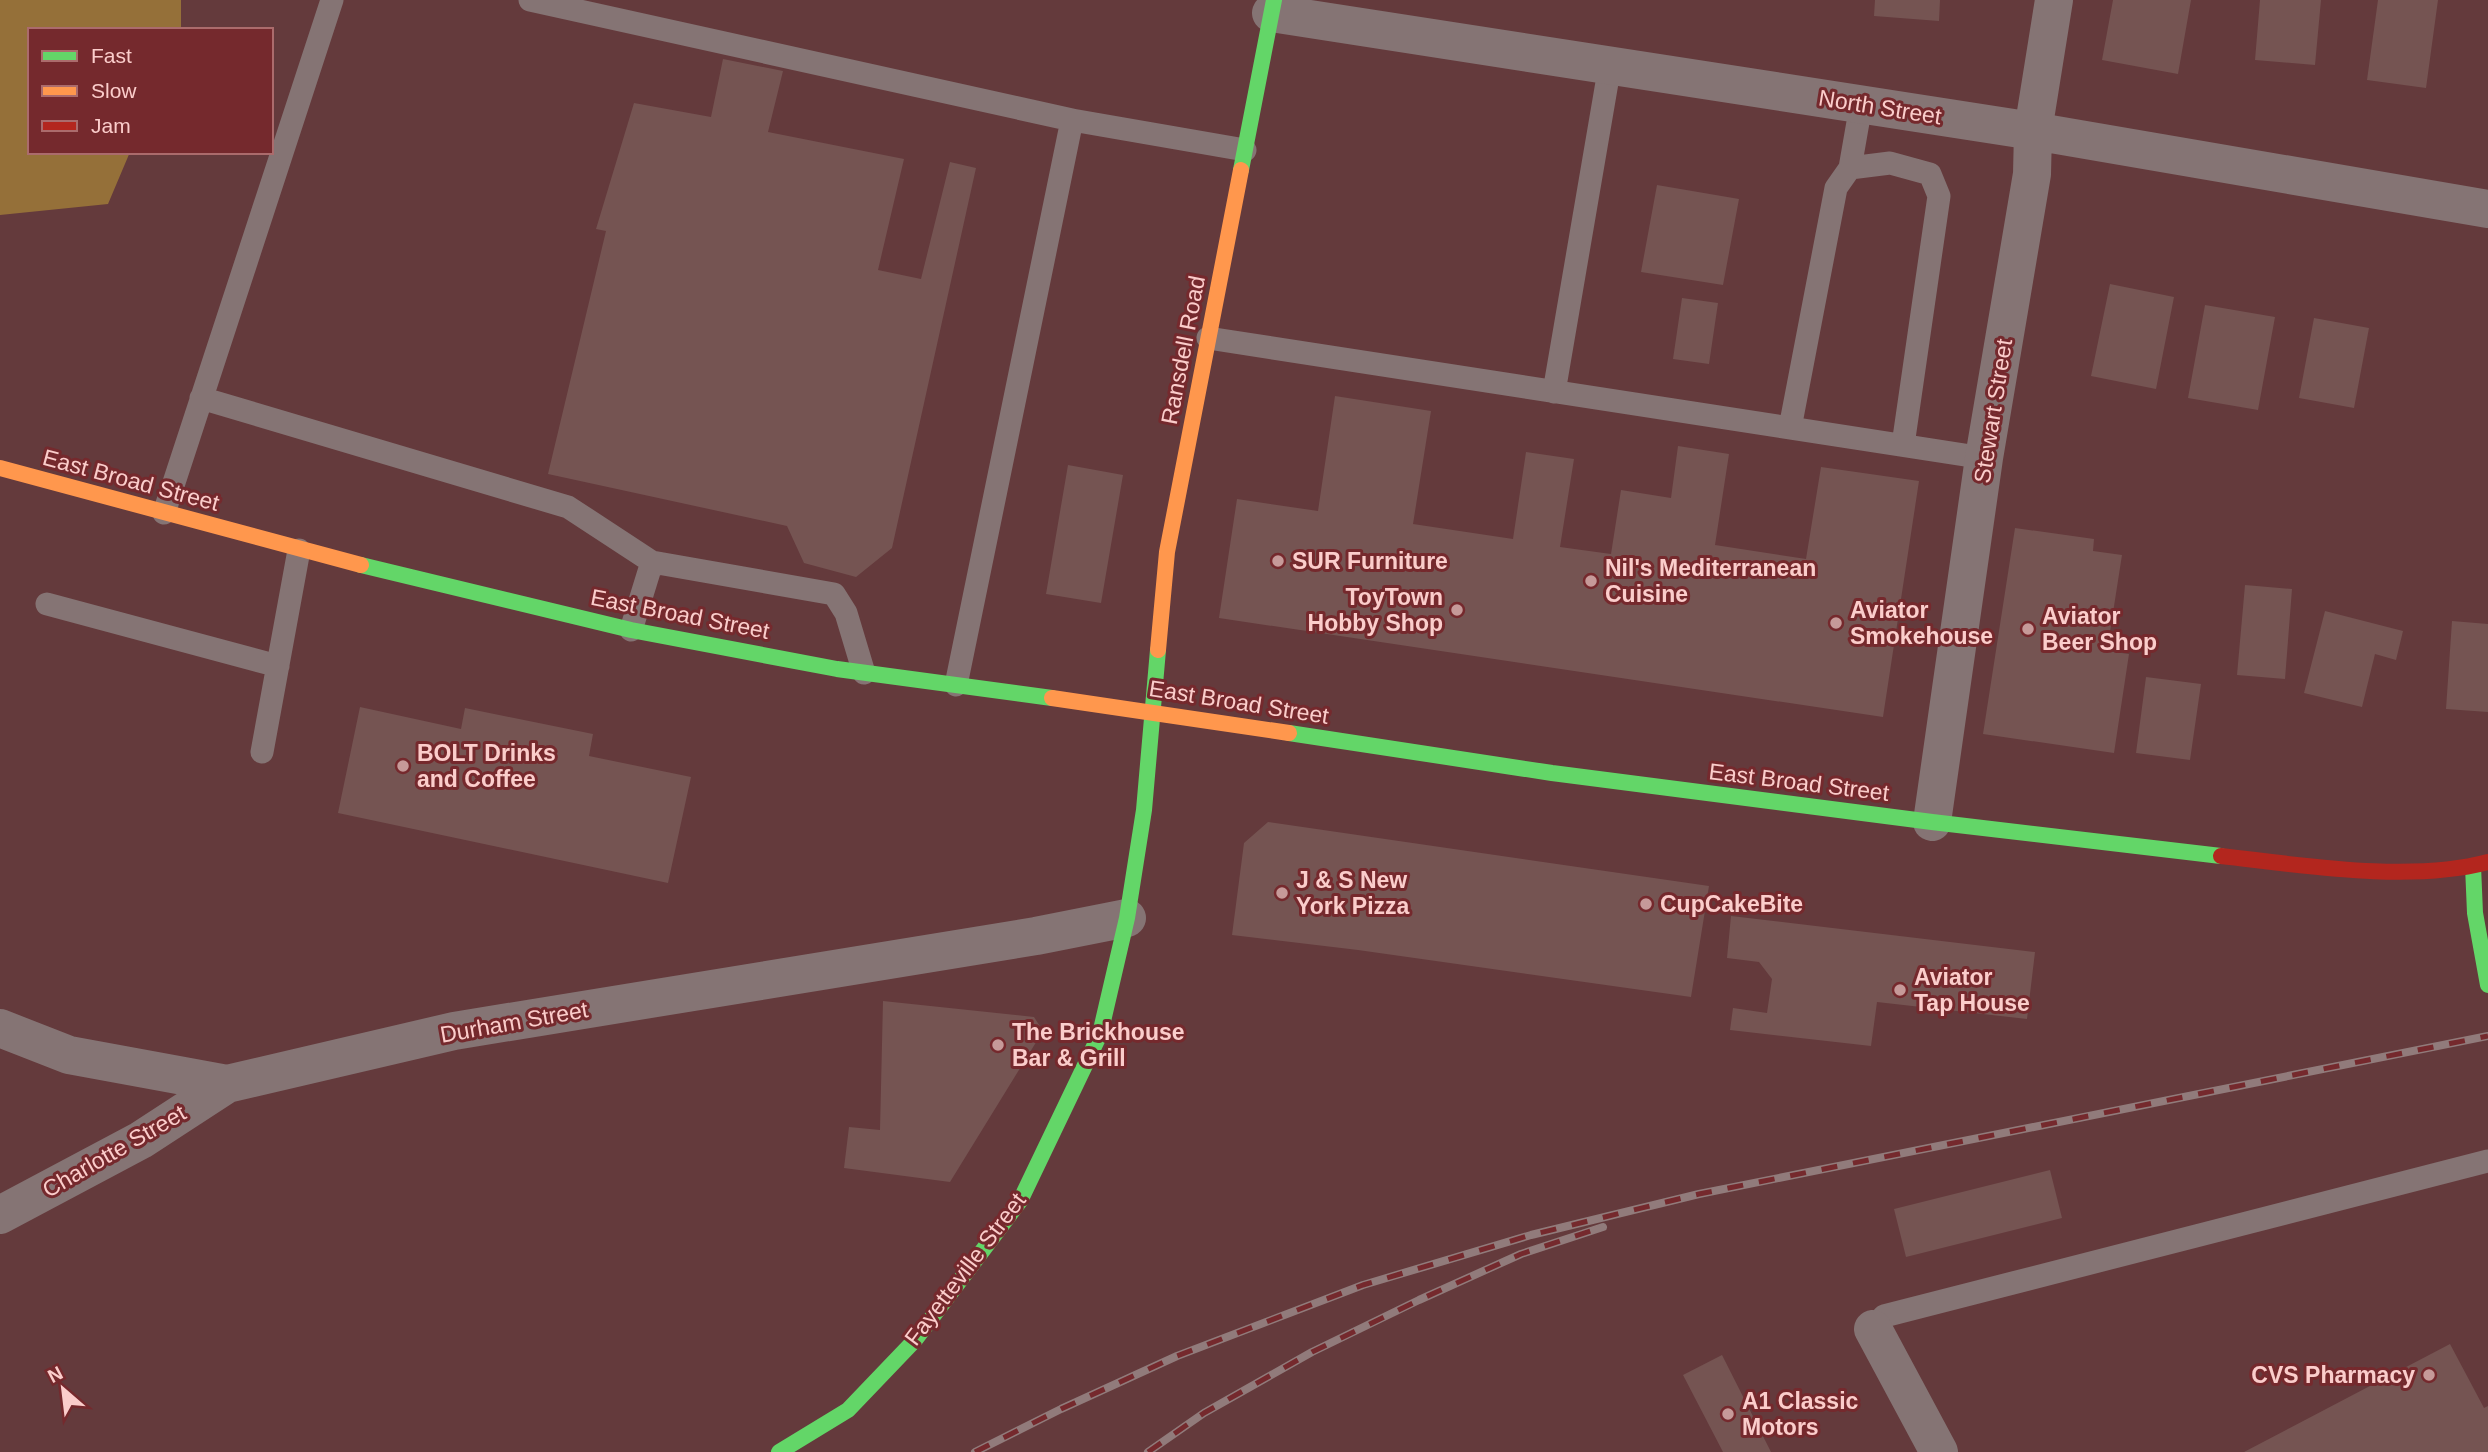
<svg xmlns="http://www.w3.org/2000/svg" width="2488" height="1452" viewBox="0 0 2488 1452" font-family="Arial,sans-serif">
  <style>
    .forest { fill: #957039 }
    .building { fill: #755452 }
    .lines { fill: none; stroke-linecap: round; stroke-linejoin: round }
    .lane { stroke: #857474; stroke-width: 23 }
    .street { stroke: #857474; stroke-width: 38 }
    .fast { stroke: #63d668; stroke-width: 16 }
    .slow { stroke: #ff974d; stroke-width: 16 }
    .jam { stroke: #b3261e; stroke-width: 16 }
    .rail-casing { stroke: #917b7b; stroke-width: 8 }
    .rail { stroke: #75292d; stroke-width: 5; stroke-dasharray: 16; stroke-linecap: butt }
    .poi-dot { fill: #c69a99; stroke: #75292d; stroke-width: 2.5 }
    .labels { text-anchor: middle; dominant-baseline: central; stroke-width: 6; stroke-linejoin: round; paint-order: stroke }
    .street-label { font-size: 23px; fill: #fbcdcb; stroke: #75292d }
    .poi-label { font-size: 23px; font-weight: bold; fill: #fbcdcb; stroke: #75292d; text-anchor: start }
  </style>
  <rect width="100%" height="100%" fill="#643a3c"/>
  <path class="forest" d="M0,0H181V30H30V152H130L108,204L0,215Z"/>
  <path class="building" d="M1875,0H1940L1939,21L1874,16Z
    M2113,0H2191L2178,74L2102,60Z
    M2260,0H2321L2315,65L2255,60Z
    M2378,0H2438L2426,88L2367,80Z
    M723,59L783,71L768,132L904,159L878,270L921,279L950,162L976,168L892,548L856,577L804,563L787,526L548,474L606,231L596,229L634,103L711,117Z
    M1657,185L1739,199L1723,285L1641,272Z
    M2110,284L2174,297L2156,389L2091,376Z
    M1682,298L1718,303L1709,364L1673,359Z
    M2205,305L2275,317L2258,410L2188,398Z
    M2314,318L2369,328L2354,408L2299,398Z
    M1335,396L1431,411L1413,524L1513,539L1526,452L1574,459L1560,547L1611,554L1621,490L1671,498L1678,446L1729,454L1715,545L1806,559L1821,467L1919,481L1883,717L1219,618L1237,499L1318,511Z
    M1068,465L1123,475L1101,603L1046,594Z
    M2015,528L2094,539L2093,551L2122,555L2107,651L2129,654L2114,753L1983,734Z
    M2245,585L2292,589L2285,679L2237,675Z
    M2325,611L2403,631L2396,660L2375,654L2362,707L2304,693Z
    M2452,621L2488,624V712L2446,709Z
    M2146,677L2201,684L2190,760L2136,753Z
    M360,707L461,729L465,708L593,734L589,756L691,777L668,883L338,813Z
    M1268,822L1709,886L1691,997L1358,950L1232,935L1244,843Z
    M1731,916L2035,952L2027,1019L1877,1002L1871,1046L1730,1030L1733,1008L1767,1013L1772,979L1759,962L1727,958Z
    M883,1001L1034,1017L1043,1031L950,1182L844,1168L849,1127L880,1130Z
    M2050,1170L2062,1218L1906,1257L1894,1209Z
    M2450,1344L2484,1408L2488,1406V1452H2244Z
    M1722,1355L1771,1452H1723L1683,1375Z"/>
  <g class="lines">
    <path class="lane" d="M530,0L1072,120
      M1850,168L1861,105
      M1208,338L1984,458
      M1554,392L1610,65
      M201,398L568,507L652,562L834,594L846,613L864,673
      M1790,428L1836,188L1850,168L1890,163L1930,174L1939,196L1903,445
      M164,513L332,0
      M47,604L278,666
      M631,630L652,562
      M956,685L1072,120L1245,150
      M262,752L299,550
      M1873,1329L1884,1316L2488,1161"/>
    <path class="street" d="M1271,13L2033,131L2488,209
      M1932,822L1984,458L2032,174L2033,131L2054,0
      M0,1028L69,1055L227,1084L454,1031L1036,936L1127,918
      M0,1215L141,1140L227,1084
      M1873,1329L1939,1452"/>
    <path class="fast" d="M1241,170L1274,0
      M361,565L631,630L837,669L1052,698
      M1289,733L1552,773L1932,822L2221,856
      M2473,866L2475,913L2488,985
      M779,1452L848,1410L915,1340L1020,1201L1100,1034L1127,918L1144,810L1158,650"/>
    <path class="slow" d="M0,468L361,565
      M1158,650L1167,552L1241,170
      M1052,698L1289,733"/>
    <path class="jam" d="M2221,856C2301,865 2409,883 2488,862"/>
    <defs>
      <path id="rail" d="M975,1452L1061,1409L1177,1356L1363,1285L1531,1235L1699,1194L2488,1036
        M1148,1452L1204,1413L1312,1352L1419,1300L1521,1254L1603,1227"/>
    </defs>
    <use href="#rail" class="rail-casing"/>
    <use href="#rail" class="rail"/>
  </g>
  <g class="poi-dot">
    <circle cx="1278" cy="561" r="7"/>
    <circle cx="1591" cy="581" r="7"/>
    <circle cx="1457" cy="610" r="7"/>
    <circle cx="1836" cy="623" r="7"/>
    <circle cx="2028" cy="629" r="7"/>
    <circle cx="403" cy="766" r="7"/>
    <circle cx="1282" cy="893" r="7"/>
    <circle cx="1646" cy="904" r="7"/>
    <circle cx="1900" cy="990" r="7"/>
    <circle cx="998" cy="1045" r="7"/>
    <circle cx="2429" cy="1375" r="7"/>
    <circle cx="1728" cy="1414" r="7"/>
  </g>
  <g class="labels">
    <g class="street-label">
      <text transform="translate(1880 107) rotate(9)">North Street</text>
      <text transform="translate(1183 350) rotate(-79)">Ransdell Road</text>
      <text transform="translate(1993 411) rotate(-81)">Stewart Street</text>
      <text transform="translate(131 480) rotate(15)">East Broad Street</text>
      <text transform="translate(680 614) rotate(11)">East Broad Street</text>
      <text transform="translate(1239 702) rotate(9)">East Broad Street</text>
      <text transform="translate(1799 782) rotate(7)">East Broad Street</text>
      <text transform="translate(514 1022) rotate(-10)">Durham Street</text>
      <text transform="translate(114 1151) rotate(-30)">Charlotte Street</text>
      <text transform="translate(965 1269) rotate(-53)">Fayetteville Street</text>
    </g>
    <g class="poi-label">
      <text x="1292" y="561">SUR Furniture</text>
      <text x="1605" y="568">Nil's Mediterranean<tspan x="1605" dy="26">Cuisine</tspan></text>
      <text x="1443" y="597" text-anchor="end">ToyTown<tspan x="1443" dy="26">Hobby Shop</tspan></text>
      <text x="1850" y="610">Aviator<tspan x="1850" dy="26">Smokehouse</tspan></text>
      <text x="2042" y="616">Aviator<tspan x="2042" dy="26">Beer Shop</tspan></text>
      <text x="417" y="753">BOLT Drinks<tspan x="417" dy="26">and Coffee</tspan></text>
      <text x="1296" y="880">J &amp; S New<tspan x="1296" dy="26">York Pizza</tspan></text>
      <text x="1660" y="904">CupCakeBite</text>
      <text x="1914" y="977">Aviator<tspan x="1914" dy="26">Tap House</tspan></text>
      <text x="1012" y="1032">The Brickhouse<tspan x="1012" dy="26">Bar &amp; Grill</tspan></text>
      <text x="2415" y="1375" text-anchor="end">CVS Pharmacy</text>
      <text x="1742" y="1401">A1 Classic<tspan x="1742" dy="26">Motors</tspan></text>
    </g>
  </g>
  <rect x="28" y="28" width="245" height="126" fill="#75292d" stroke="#ab6b6c" stroke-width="2"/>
  <rect x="42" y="51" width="35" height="10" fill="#63d668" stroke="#ab6b6c" stroke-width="2"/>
  <text x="91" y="63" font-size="21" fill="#fbcdcb">Fast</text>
  <rect x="42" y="86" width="35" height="10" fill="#ff974d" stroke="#ab6b6c" stroke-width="2"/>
  <text x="91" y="98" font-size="21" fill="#fbcdcb">Slow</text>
  <rect x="42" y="121" width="35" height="10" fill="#b3261e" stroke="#ab6b6c" stroke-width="2"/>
  <text x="91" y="133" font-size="21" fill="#fbcdcb">Jam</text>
  <g transform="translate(63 1389) rotate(332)" stroke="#75292d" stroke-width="5" paint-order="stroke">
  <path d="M0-5L12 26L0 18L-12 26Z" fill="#fbcdcb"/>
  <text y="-10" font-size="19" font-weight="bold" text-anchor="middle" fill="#fbcdcb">N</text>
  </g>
</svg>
